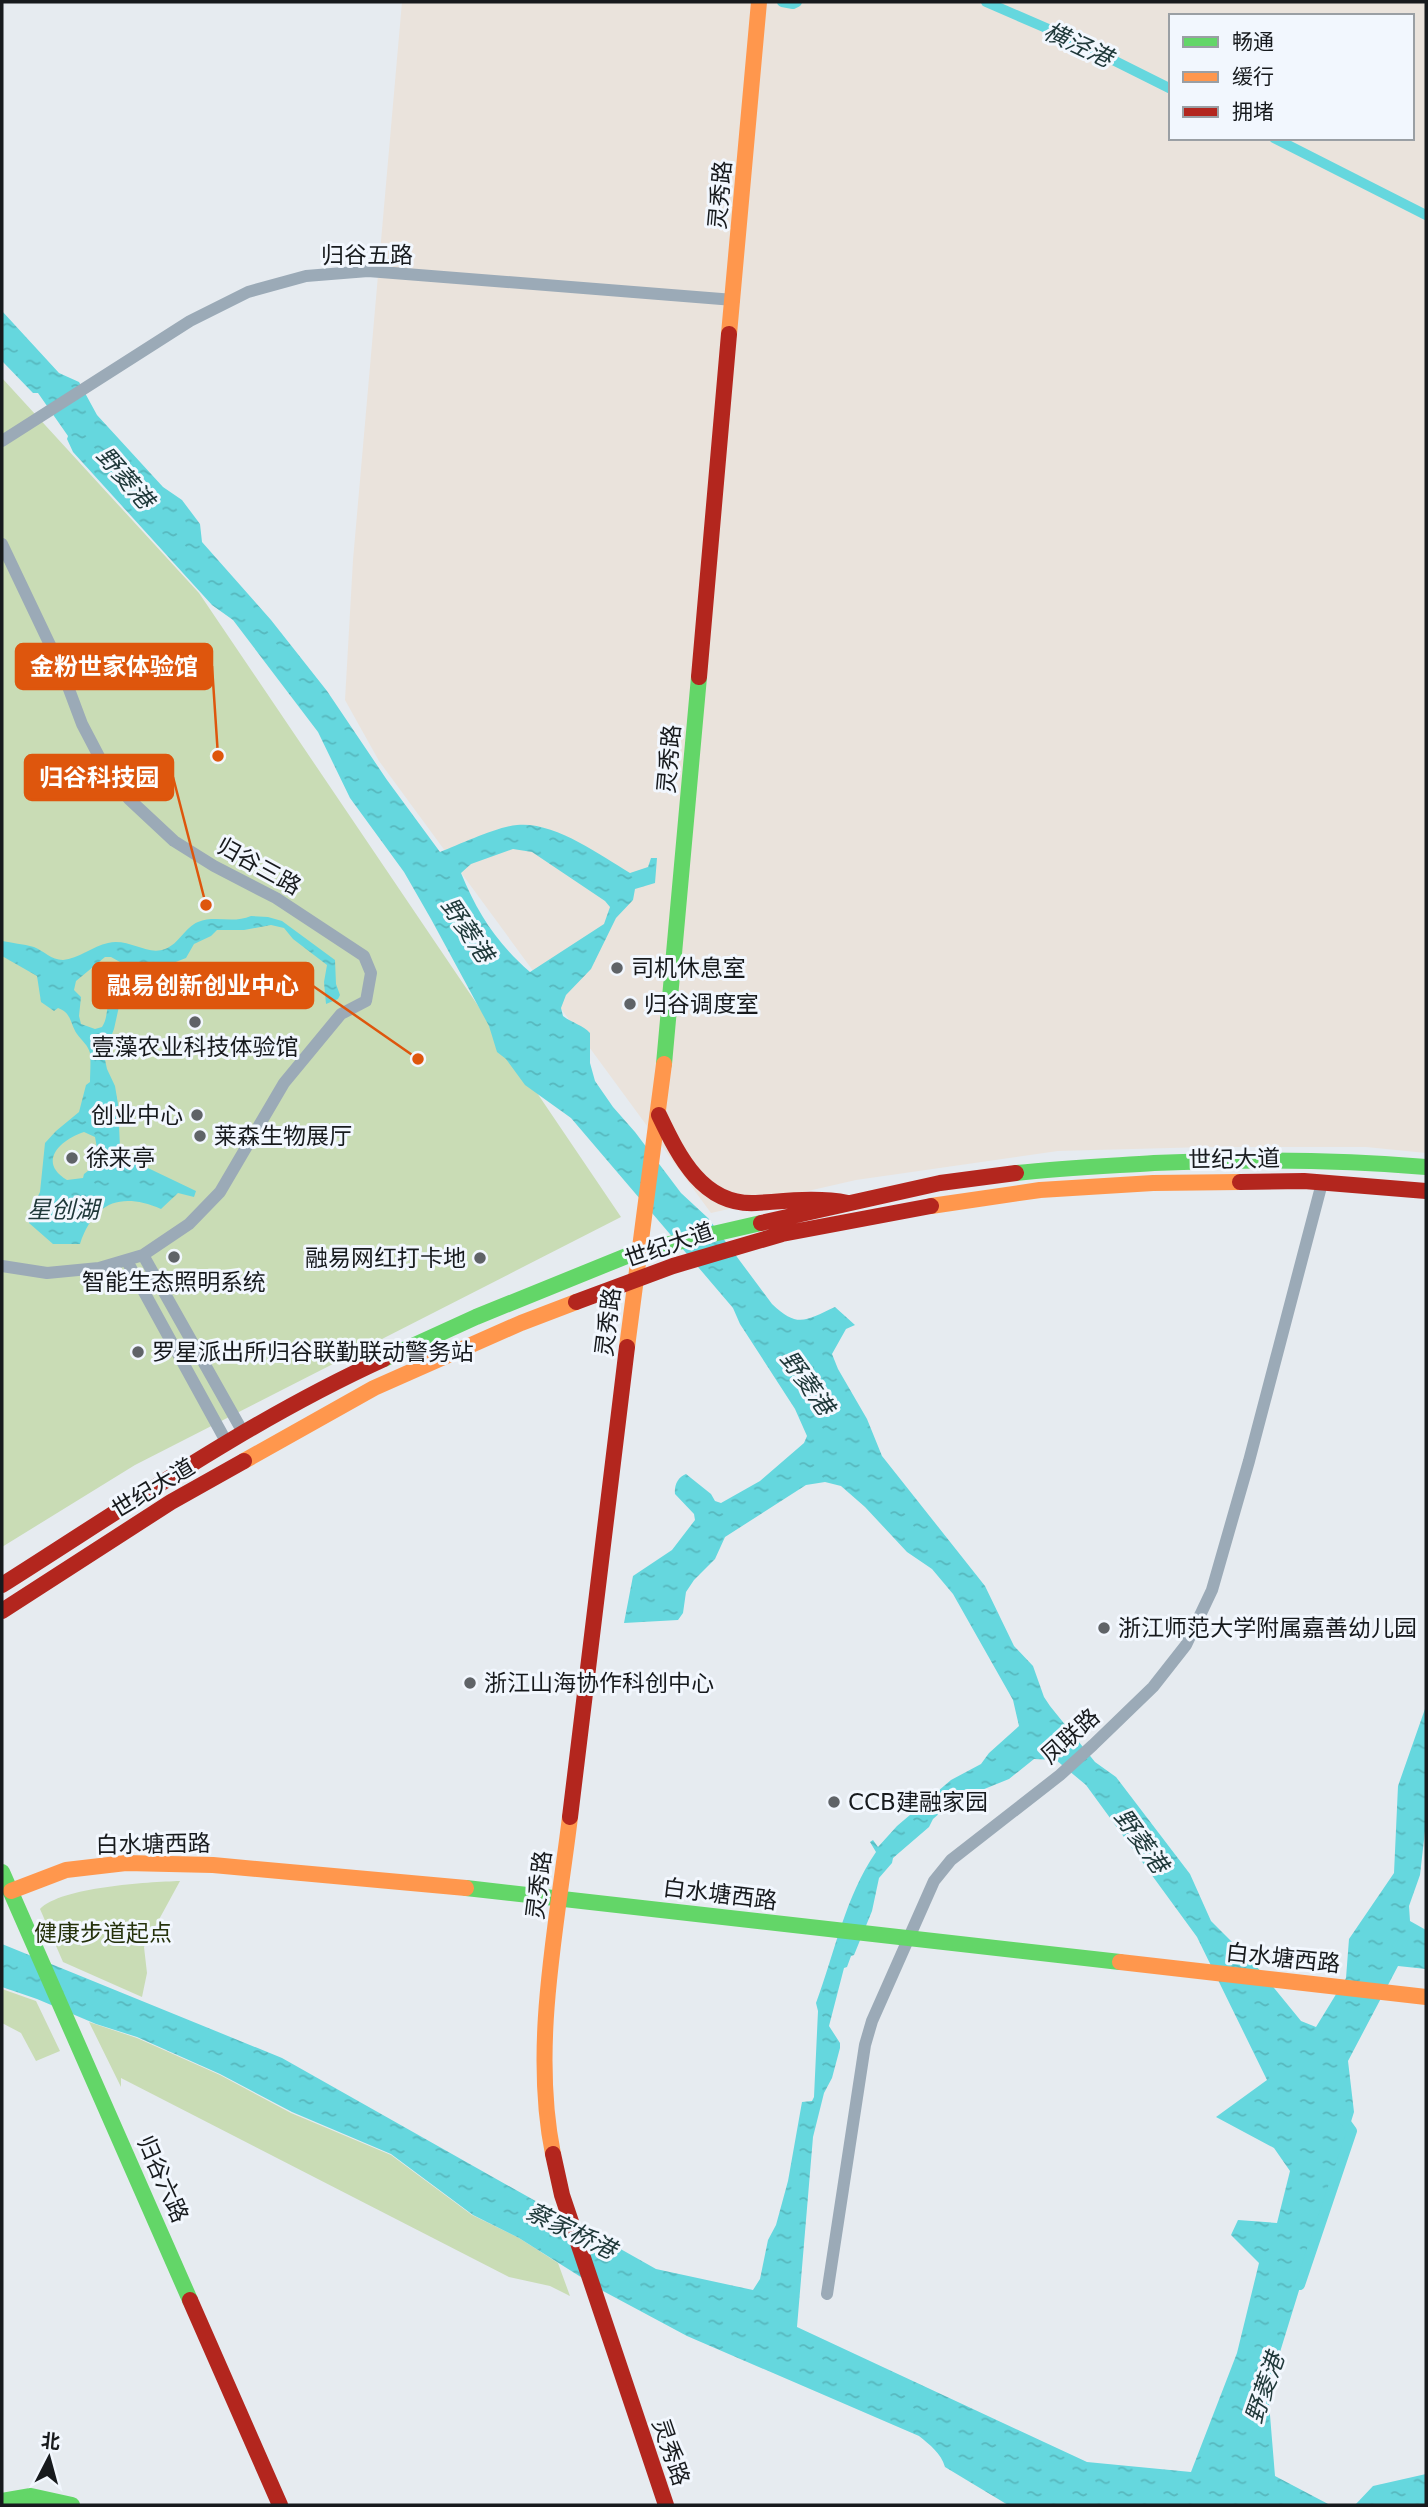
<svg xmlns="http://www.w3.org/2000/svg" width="1428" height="2507" viewBox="0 0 1428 2507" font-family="'DejaVu Sans','Noto Sans SC',sans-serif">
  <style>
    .industrial { fill: #eae3dc; fill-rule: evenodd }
    .green { fill: #c9dcb5 }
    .water { fill: url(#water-ripples); fill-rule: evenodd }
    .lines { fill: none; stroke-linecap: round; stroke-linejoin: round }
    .canal { stroke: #65d7de; stroke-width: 10 }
    .street { stroke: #9baab7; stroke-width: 12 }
    .fast { stroke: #63d668; stroke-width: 16 }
    .slow { stroke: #ff974d; stroke-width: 16 }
    .jam { stroke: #b3261e; stroke-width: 16 }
    .poi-dot { fill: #5f6367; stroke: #f2f7fe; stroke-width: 2.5 }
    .labels { text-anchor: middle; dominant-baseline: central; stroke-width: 6; stroke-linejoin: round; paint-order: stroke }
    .street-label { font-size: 23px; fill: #171a1d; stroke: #f2f7fe }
    .poi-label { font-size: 23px; fill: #171a1d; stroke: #f2f7fe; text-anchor: start }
    .park-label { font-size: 23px; fill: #25320c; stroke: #f2f7fe }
    .water-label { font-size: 24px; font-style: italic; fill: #20393a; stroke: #f2f7fe }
    .leader { fill: none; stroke: #de560d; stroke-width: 2.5 }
    .callout-dot { fill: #de560d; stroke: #f2f7fe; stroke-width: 2.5 }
    .callout { fill: #de560d; stroke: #de560d; stroke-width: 2.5 }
    .callout-label { font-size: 24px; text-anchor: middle; font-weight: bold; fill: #fff }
  </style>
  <defs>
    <pattern id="water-ripples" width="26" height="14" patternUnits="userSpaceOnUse" patternTransform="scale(1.75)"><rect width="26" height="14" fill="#65d7de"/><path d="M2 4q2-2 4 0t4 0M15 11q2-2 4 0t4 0" fill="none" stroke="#57b8be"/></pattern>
  </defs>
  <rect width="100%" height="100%" fill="#e6ebf0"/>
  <path class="industrial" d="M402,2H1426V1153L1366,1147H1207L1058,1151L856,1180L711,1213L379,761L345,700L353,560ZM1171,16H1412V138H1171Z"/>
  <path class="green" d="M2,378L199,593L621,1217L135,1465L2,1547Z
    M180,1881L144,1947L147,1973L142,1997L63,1962L40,1909C61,1887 148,1882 180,1881Z
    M2,1989L36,2001L60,2051L36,2061L21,2033L2,2023Z
    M89,2022L137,2038L220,2075L291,2113L391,2155L472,2215L519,2238L558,2263L570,2296L550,2286L509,2277L121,2078V2087Z"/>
  <path class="water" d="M2,311L59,373L79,382L97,415L163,487L182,500L200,524L202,542L271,620L327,691L387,780L440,852C461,844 496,827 517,825C553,821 599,854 630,873L648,867L651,858H657L655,883L635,889L633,900L616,918L591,969L566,995L561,1008L563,1016C572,1023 583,1025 590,1033V1063L595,1081L613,1107L635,1132L681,1193L708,1218L772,1304C798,1329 806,1320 835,1307L855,1325L846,1329L832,1354L838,1369L867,1419L882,1456L985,1586L1014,1646L1033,1666L1044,1697L1050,1706L1095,1762L1116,1777L1190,1874L1211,1921L1257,1967L1301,2021L1316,2027L1346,1978L1349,1939L1394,1873L1398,1786L1426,1706V1822L1420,1875L1409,1906L1410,1921L1426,1930V1969L1398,1966L1348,2061L1354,2112L1268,2391L1275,2476L1330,2505H1008L945,2467C941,2453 930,2445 919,2436L687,2336L603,2291L519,2238L473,2215L391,2154L292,2112L220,2074L137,2037L96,2024L37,1999L2,1987V1944L282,2058L656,2269L753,2290L760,2279L768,2240L776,2225L788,2181L802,2102L812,2101L814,2097L818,2011L816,2003C835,1952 845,1897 876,1852L870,1842L873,1840L878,1847L897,1826L951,1780L981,1764L989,1753L1019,1726L1013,1700L953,1594L932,1569L907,1552L865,1507L841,1486L825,1482L806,1485L725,1537L715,1559L694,1580L686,1592L683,1613L678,1620L624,1623L633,1576L672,1550L695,1520L694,1514L675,1494C674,1485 678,1477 686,1474L711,1494L715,1501L721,1503L760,1481L804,1443L807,1436L795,1409L740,1324L733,1308L571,1118L525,1085L506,1059L497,1052L489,1026L431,919L404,872L350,798L318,732L233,620L212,605L73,452L67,439L68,436L38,393H33L2,361ZM513,849L532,852L605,901L610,907L604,924L530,972C496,942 478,914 461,873L471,864ZM1034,1759L1056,1760L1086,1785L1197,1937L1267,2080L1216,2117L1274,2148L1290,2171L1277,2223L1238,2220L1231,2235L1259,2263L1237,2353L1191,2472L1087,2462L797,2327L813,2137L824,2093L832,2078L840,2048V2043L829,2026L844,1968L847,1967L851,1956L854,1955L872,1911L879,1878L892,1863L893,1858L929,1827L933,1819L941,1812L967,1796L1009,1779Z
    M251,916L268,917L282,921L335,960L336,984L340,995L338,999L326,1004L324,982L327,965L293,939L284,928L271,925L244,930H217L211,936L194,944L186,958L132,979L120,1002L114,1029L104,1055L107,1069L115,1086L118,1104L120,1147L127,1158L196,1191L194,1197L178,1193L161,1209C121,1192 94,1202 80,1244H53L29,1223V1214L40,1192L45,1143L56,1131L79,1112L86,1085L90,1082C90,1073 91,1063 90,1053C88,1045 82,1041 77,1034C70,1024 72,1013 58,1008L54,1011L41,1002L37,976L2,956V941C12,943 23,944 34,947C44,951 51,960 63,960C78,959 93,946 108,943C129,938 147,956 165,949C179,944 185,927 198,922C215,915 233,924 251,916ZM105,957H111L120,962C123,980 111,989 108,1006C106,1014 107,1019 102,1027L95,1029L81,1024L79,1016L81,997L74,990L76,981ZM84,1132L95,1137L97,1148L93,1167L84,1174L83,1178L67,1180C37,1162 60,1140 84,1132Z
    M1426,2474V2505H1355L1373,2486Z"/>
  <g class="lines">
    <path class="canal" d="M782,2L793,4L797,2
      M986,2L1067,37L1171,89
      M1274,138L1426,215
      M1300,2285L1352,2131L1342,2117"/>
    <path class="street" d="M2,441L190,321L248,292L306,276L368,271L734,300
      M2,544L61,668L82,724L105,768L129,799L174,841L214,866L276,898L364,956L371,973L366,1001L341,1014L284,1083L220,1192L189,1224L143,1255L99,1268L47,1273L2,1266
      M143,1255L244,1434
      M127,1261L227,1443
      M827,2294L865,2045L872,2021L934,1881L951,1860L1060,1775L1093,1745L1153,1687L1186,1645L1212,1590L1249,1461L1322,1183"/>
    <path class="fast" d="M664,1064L699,677
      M1016,1173C1062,1168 1108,1166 1154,1163C1245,1159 1336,1159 1426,1167
      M384,1359L476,1317L639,1251L761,1223
      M2,1872L190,2300
      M466,1888L1120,1962
      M2,2501L31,2496L72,2505"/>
    <path class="slow" d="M729,334L759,2
      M931,1206L1040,1190L1153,1183L1240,1182
      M627,1347L664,1064
      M244,1461L374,1388L521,1323L576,1302
      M11,1891L66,1870L126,1863L213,1865L466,1888
      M1120,1962L1426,1997
      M553,2154C531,2046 557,1925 570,1817"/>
    <path class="jam" d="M699,677L729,334
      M659,1115C679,1157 703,1206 756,1203C787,1201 817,1197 848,1203
      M1240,1182L1304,1181L1426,1191
      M761,1223L940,1183L1016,1173
      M576,1302L673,1266L782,1234L931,1206
      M2,1585C127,1506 250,1420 384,1359
      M2,1611L171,1502L244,1461
      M570,1817L627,1347
      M553,2154L562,2195L666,2505
      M190,2300L280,2505"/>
  </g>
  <g class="poi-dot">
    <circle cx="617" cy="968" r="7"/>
    <circle cx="630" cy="1004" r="7"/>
    <circle cx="195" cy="1022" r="7"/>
    <circle cx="197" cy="1115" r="7"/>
    <circle cx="200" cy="1136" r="7"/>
    <circle cx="72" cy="1158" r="7"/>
    <circle cx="174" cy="1257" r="7"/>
    <circle cx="480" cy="1258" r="7"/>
    <circle cx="138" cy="1352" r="7"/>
    <circle cx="1104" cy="1628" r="7"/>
    <circle cx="470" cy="1683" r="7"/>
    <circle cx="834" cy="1802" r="7"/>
  </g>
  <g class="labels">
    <g class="street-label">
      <text transform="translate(720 195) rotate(-85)">灵秀路</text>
      <text x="367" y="255">归谷五路</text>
      <text transform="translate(669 759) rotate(-85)">灵秀路</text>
      <text transform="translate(259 866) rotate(29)">归谷三路</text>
      <text transform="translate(1234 1159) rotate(-1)">世纪大道</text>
      <text transform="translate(669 1245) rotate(-19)">世纪大道</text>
      <text transform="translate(608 1322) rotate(-83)">灵秀路</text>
      <text transform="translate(153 1488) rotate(-31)">世纪大道</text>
      <text transform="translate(1070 1736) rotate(-42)">凤联路</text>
      <text transform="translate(153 1844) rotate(-1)">白水塘西路</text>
      <text transform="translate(539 1885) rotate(-83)">灵秀路</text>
      <text transform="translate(720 1894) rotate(7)">白水塘西路</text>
      <text transform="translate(1283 1958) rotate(6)">白水塘西路</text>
      <text transform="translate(163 2179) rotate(66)">归谷六路</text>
      <text transform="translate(671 2452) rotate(71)">灵秀路</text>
    </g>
    <g class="poi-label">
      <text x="631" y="968">司机休息室</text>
      <text x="644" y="1004">归谷调度室</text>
      <text x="195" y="1047" text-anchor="middle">壹藻农业科技体验馆</text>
      <text x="183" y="1115" text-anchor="end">创业中心</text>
      <text x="214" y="1136">莱森生物展厅</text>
      <text x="86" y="1158">徐来亭</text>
      <text x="466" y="1258" text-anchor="end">融易网红打卡地</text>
      <text x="174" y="1282" text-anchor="middle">智能生态照明系统</text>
      <text x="152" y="1352">罗星派出所归谷联勤联动警务站</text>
      <text x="1118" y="1628">浙江师范大学附属嘉善幼儿园</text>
      <text x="484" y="1683">浙江山海协作科创中心</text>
      <text x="848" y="1802">CCB建融家园</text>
    </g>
    <g class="park-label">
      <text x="103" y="1933">健康步道起点</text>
    </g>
    <g class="water-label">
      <text transform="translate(1078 45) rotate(25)">横泾港</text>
      <text transform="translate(125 478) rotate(49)">野菱港</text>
      <text transform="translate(467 930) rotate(56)">野菱港</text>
      <text x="63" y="1210">星创湖</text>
      <text transform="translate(807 1383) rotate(54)">野菱港</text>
      <text transform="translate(1141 1841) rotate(54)">野菱港</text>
      <text transform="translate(571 2231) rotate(26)">蔡家桥港</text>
      <text transform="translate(1265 2388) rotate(-71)">野菱港</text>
    </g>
  </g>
  <path class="leader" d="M218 756L212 666M206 905L173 777M418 1059L313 986"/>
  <g class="callout-dot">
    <circle cx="218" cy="756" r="7"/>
    <circle cx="206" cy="905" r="7"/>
    <circle cx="418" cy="1059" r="7"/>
  </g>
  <g class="callout">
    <rect x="16" y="644" width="196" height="45" rx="7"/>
    <rect x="25" y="755" width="148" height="45" rx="7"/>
    <rect x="93" y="963" width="220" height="45" rx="7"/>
  </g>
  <g class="callout-label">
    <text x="114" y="675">金粉世家体验馆</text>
    <text x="99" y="786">归谷科技园</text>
    <text x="203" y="994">融易创新创业中心</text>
  </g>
  <rect width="1428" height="2507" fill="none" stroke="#171a1d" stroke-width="7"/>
  <rect x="1169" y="14" width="245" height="126" fill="#f2f7fe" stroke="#9a9fa4" stroke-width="2"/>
  <rect x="1183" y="37" width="35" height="10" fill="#63d668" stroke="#9a9fa4" stroke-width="2"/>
  <text x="1232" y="49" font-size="21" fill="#171a1d">畅通</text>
  <rect x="1183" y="72" width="35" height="10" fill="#ff974d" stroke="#9a9fa4" stroke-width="2"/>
  <text x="1232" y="84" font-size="21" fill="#171a1d">缓行</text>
  <rect x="1183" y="107" width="35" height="10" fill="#b3261e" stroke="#9a9fa4" stroke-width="2"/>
  <text x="1232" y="119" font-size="21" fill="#171a1d">拥堵</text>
  <g transform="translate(49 2458) rotate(6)" stroke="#f2f7fe" stroke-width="5" paint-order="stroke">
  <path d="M0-5L12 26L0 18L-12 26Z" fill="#171a1d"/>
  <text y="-10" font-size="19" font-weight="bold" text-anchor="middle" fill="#171a1d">北</text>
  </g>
</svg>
